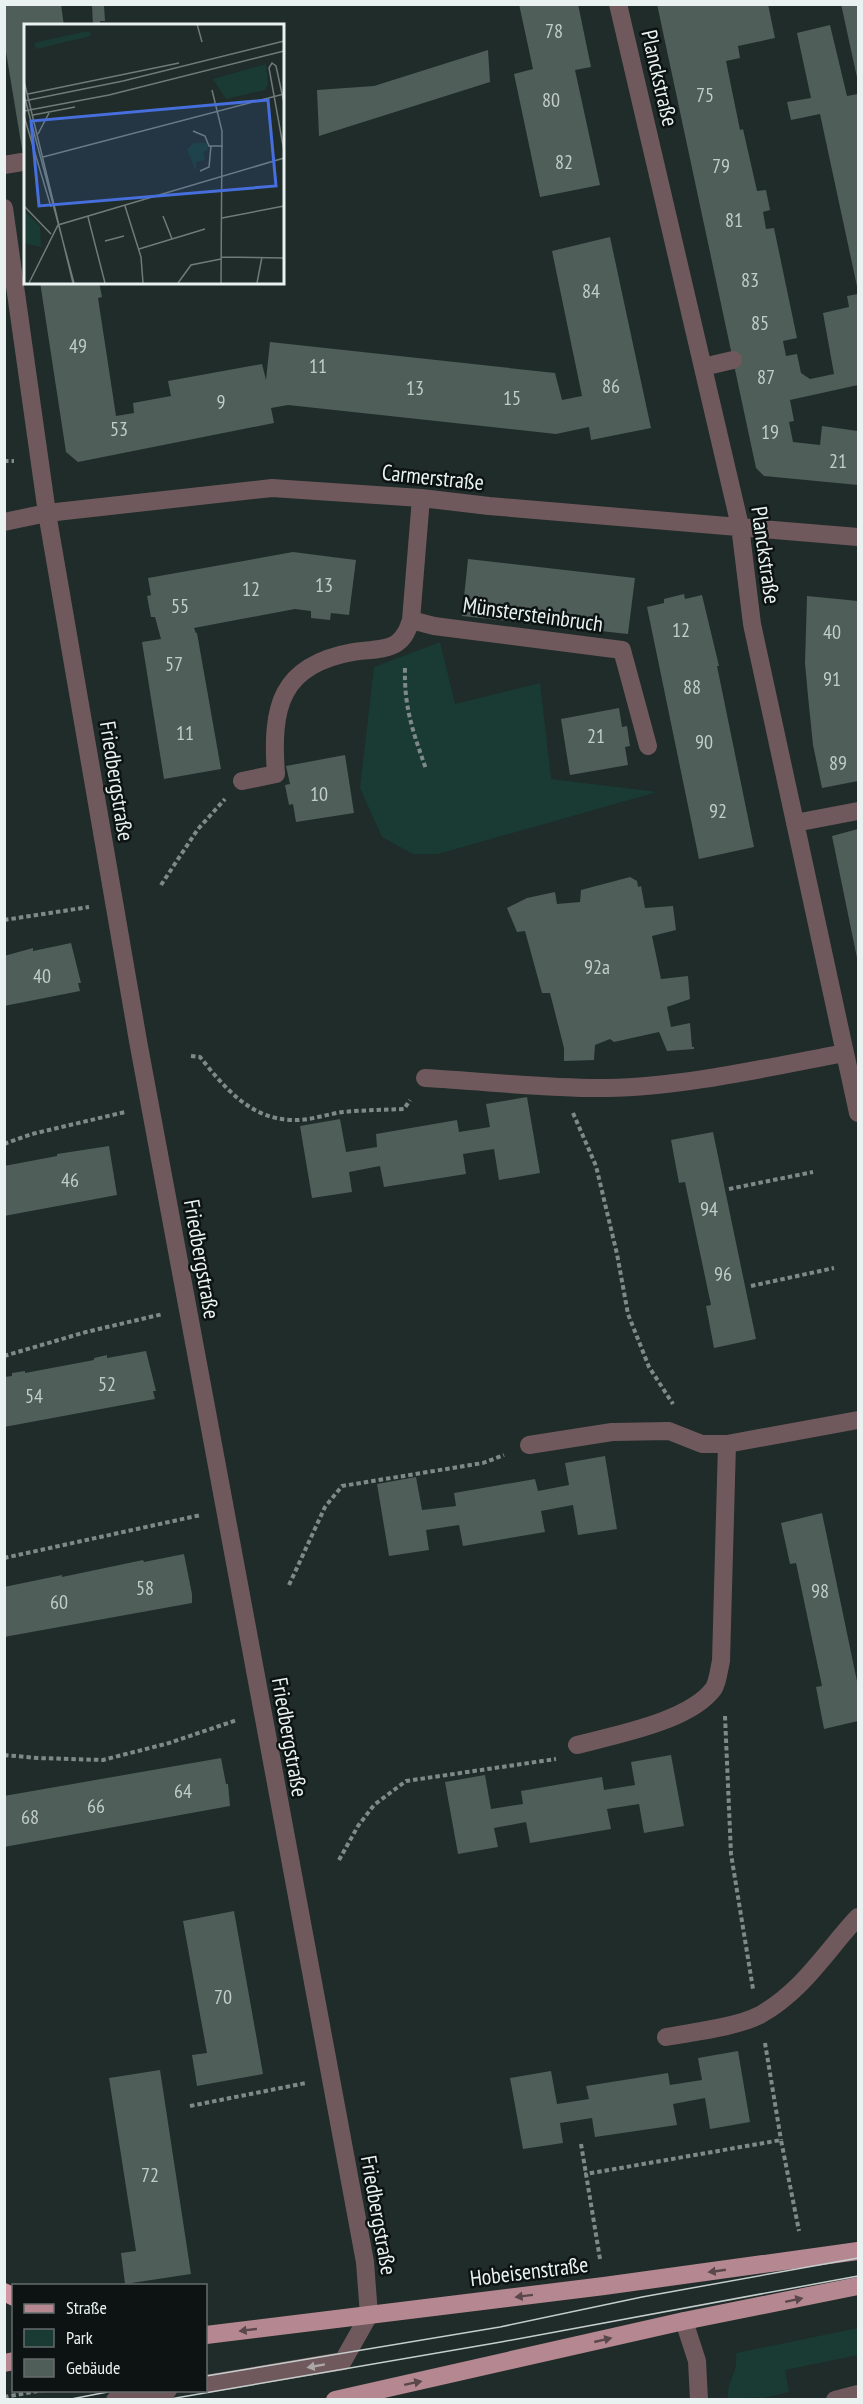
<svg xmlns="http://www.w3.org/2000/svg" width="863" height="2404" viewBox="0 0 863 2404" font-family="'PT Sans Narrow',sans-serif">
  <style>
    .green { fill: #193b33 }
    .building { fill: #4f5e59 }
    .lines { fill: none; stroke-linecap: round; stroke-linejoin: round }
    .path { stroke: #7f8a88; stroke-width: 4; stroke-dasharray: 4.5 3; stroke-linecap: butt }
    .minor { stroke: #70595d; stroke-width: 18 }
    .major { stroke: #b58790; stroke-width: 18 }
    .highway { stroke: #d199a5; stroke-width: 18 }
    .tram { stroke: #c5cecc; stroke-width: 1.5 }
    .oneway { fill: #59474b }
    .oneway2 { fill: #aca6a6 }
    .labels { text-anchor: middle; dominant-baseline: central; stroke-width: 5; stroke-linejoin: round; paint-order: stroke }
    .number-label { font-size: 20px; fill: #c2cdca }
    .street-label { font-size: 22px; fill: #e9f2f0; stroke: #0d1312 }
    .inset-road { fill: none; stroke: #707b79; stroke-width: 1.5 }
    .view { fill: #466fdd; fill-opacity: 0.15; stroke: #466fdd; stroke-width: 3 }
    .inset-edge { fill: none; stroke: #e9f2f0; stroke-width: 3 }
  </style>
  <rect width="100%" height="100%" fill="#1f2c29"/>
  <path class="green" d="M440,642L455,704L540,683L551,779L657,792L438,854H413L382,837L360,788L374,667Z
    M858,2328V2355L785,2370L789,2392L759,2399L758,2397L728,2399C726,2382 739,2372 736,2353Z"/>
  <path class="building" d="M4,4H61L64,26H26V173L4,40Z
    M519,4H578L591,67L575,70L600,185L540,197L514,74L533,69Z
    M657,4H768L775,38L738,46L740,58L726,61L740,130L743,129L757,191L766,190L770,210L763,212L766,229L774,228L797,338L783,341L786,356L797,354L801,373L810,379L834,374L823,313L849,307L847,296L858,294V385L790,400L794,421L789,422L793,442L820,445L822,426L858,431V485L764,476L756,468Z
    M841,4H858V82Z
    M92,5H104L105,21H100V26H93Z
    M830,25L847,96L858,94V291L820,114L791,120L787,102L811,98L797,33Z
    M488,50L490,82L319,136L317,90L374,86Z
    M610,237L651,428L591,440L589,427L556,434L288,405L271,408L274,423L78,462L66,452L40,282H99L102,297L98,298L116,416L134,413L133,403L171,396L168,381L262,364L266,380L270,342L555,373L562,400L582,396L552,251Z
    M293,552L356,560L349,615L331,613L330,620L311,618V611L295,609L194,628L196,633H197L221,769L164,779L142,642L161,639L155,617H151L147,596L151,595L148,578Z
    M468,559L635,578L628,634L462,616Z
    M684,594L685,599L702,595L719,666H717L754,847L699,859L647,607L664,603V599Z
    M807,596L858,601V781L822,788L813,745L808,696L805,663Z
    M619,708L622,727L627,726L630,746L625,747L628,765L570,775L561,719Z
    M345,755L354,813L296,822L293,804L289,805L285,785L290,784L286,766Z
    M858,829V958H857L832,836Z
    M630,877L637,881L638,887L641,886L645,908L673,906L676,930L652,936L661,979L688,976L690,999L667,1007L671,1027L690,1023L692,1047H694V1049L667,1051L659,1032L614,1042L610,1039L595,1045L594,1060L564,1061V1048L550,993H542L525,931L517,932L507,908L527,898L555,892L557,904L580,902L581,890Z
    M71,943L81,983H78L80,991L4,1006V956L33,948V951Z
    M527,1097L540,1173L499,1180L494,1149L463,1154L466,1174L384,1187L380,1166L349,1172L352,1192L312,1198L300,1126L340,1119L346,1152L377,1147L376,1134L457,1120L459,1132L490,1127L486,1104Z
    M713,1132L756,1339L714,1348L706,1306L711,1305L685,1182L679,1183L671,1140Z
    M109,1146L117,1195L4,1216V1166L57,1156V1154Z
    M146,1351L156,1391H153L155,1399L4,1427V1377L12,1376V1373L25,1371V1373L94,1360V1358L107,1355V1358Z
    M605,1456L617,1529L578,1535L573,1505L541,1511L545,1532L463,1546L459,1525L426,1530L429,1550L389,1556L377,1484L416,1477L422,1510L456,1506L454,1493L535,1479L538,1491L569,1485L565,1463Z
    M822,1513L858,1686V1721L824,1729L816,1687L822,1686L796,1563L790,1564L781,1523Z
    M184,1554L192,1594V1603L4,1637V1587L62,1575V1577L143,1560L144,1562Z
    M671,1755L684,1826L644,1833L639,1804L607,1809L611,1829L530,1843L526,1822L494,1828L498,1847L458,1854L445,1782L485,1775L491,1809L523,1804L521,1791L602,1777L604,1790L635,1785L631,1762Z
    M221,1758L226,1784H228L230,1806L4,1847V1796Z
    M234,1911L263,2074L197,2086L192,2055L207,2053L183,1921Z
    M738,2051L750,2122L710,2129L705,2098L673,2104L677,2125L595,2137L592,2118L560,2123L563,2143L523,2149L510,2078L551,2071L557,2104L589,2099L586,2086L668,2073L670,2085L702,2080L698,2058Z
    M160,2070L191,2274L125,2284L121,2253L136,2251L109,2078Z"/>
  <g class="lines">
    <path class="path" d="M4,461H14
      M405,668C404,708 413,732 426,769
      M161,885L198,829L225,799
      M4,920L89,907
      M191,1056L200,1057C224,1087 250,1119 292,1120C309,1121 327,1114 343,1112C363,1110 383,1110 404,1109L410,1100
      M573,1113L596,1166L617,1254L628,1314L649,1367L673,1404
      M4,1144L32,1134L125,1112
      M729,1189L813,1172
      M751,1286L834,1268
      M4,1356L86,1332L163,1314
      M4,1558L201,1515
      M289,1585L325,1507L342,1486L483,1463L504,1455
      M725,1716L731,1854L753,1989
      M4,1755L37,1758L103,1760L169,1743L237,1720
      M339,1860L358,1826L374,1805L406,1781L556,1759
      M765,2043L781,2140
      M190,2106L306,2083
      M581,2144L586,2174
      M600,2259L586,2174L781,2140L799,2231
      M4,2397L44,2390"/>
    <path class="minor" d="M618,4L740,526L752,624L858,1113
      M4,165L22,162
      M4,208L47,513L138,1041L365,2262L369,2315L343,2361L206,2384
      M703,367L733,360
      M4,522L47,513L272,488L421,498L489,506L858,537
      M411,620L434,626L622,650L648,746
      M242,781L276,774C271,707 280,665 353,652C365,650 388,650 397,643C405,637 408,629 411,620L421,498
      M795,823L858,811
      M425,1078C485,1081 546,1089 607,1088C684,1087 769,1067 845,1053
      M529,1445L612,1432L669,1431L702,1444H727L858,1420
      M577,1745C615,1735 691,1721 714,1688C718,1681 719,1669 721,1661L727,1444
      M666,2037C693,2032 737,2027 760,2015C803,1991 826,1951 858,1917
      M684,2321L697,2361L699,2400
      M115,2400L168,2390
      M835,2400L858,2394"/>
    <path class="major" d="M206,2335L604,2286L858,2251
      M4,2363L14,2361
      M335,2400L684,2321L858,2286"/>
    <path class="highway" d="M4,2292L14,2297"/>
    <path class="tram" d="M206,2376L500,2327L642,2297L858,2258
      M66,2400L118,2390
      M164,2400L501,2342L858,2276"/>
  </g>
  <defs><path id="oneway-solid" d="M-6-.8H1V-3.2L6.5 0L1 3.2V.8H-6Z" transform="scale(1.5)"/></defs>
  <g class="oneway">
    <use href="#oneway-solid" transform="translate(717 2271) rotate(172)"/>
    <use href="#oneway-solid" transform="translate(524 2296) rotate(173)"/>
    <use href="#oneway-solid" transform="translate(794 2300) rotate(-12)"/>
    <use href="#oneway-solid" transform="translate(248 2330) rotate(173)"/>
    <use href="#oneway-solid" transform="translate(603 2340) rotate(-13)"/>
    <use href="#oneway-solid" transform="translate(413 2383) rotate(-12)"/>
  </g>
  <use class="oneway2" href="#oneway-solid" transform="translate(316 2366) rotate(170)"/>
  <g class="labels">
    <g class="number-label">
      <text x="554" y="31">78</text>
      <text x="705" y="95">75</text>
      <text x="551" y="100">80</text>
      <text x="564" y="162">82</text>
      <text x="721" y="166">79</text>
      <text x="734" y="220">81</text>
      <text x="750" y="280">83</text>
      <text x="591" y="291">84</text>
      <text x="760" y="323">85</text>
      <text x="78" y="346">49</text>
      <text x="318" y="366">11</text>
      <text x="766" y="377">87</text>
      <text x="611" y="386">86</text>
      <text x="415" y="388">13</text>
      <text x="512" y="398">15</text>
      <text x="221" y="402">9</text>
      <text x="119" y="429">53</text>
      <text x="770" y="432">19</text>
      <text x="838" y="461">21</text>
      <text x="324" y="585">13</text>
      <text x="251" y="589">12</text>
      <text x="180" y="606">55</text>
      <text x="681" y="630">12</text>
      <text x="832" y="632">40</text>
      <text x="174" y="664">57</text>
      <text x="832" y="679">91</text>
      <text x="692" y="687">88</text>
      <text x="185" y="733">11</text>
      <text x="596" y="736">21</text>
      <text x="704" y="742">90</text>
      <text x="838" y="763">89</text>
      <text x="319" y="794">10</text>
      <text x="718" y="811">92</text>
      <text x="597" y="967">92a</text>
      <text x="42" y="976">40</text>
      <text x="70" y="1180">46</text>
      <text x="709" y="1209">94</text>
      <text x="723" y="1274">96</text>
      <text x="107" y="1384">52</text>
      <text x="34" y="1396">54</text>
      <text x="145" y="1588">58</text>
      <text x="820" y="1591">98</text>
      <text x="59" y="1602">60</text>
      <text x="183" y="1791">64</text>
      <text x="96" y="1806">66</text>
      <text x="30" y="1817">68</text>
      <text x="223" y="1997">70</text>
      <text x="150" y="2175">72</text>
    </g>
    <g class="street-label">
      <text transform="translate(660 78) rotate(77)">Planckstraße</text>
      <text transform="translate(433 477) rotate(6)">Carmerstraße</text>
      <text transform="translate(766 555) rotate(82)">Planckstraße</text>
      <text transform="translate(533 614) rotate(8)">Münstersteinbruch</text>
      <text transform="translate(117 781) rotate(81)">Friedbergstraße</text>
      <text transform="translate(202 1259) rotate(80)">Friedbergstraße</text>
      <text transform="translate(290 1737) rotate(80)">Friedbergstraße</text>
      <text transform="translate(379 2215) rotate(80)">Friedbergstraße</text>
      <text transform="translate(529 2271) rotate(-7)">Hobeisenstraße</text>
    </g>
  </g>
  <g transform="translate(24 24)">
    <rect width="260" height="260" fill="#1f2c29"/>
    <path d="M59,8H66L67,12L12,25L10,19ZM242,40L244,60L241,66L202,75L189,55ZM170,119H182L185,125L179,128L181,136L172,138V148L163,125ZM0,187L16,202L17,223L0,219Z" fill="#193b33"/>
    <path class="inset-road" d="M173,0L178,18M0,57L49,259M188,66L198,107L197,259M4,70L155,39M0,71L50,259M0,77L99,57L260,17M260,79L252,42L248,39L245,44L260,127M0,87L85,71L260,27M9,91L51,83M0,92L27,183M169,107L181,112L185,122H199M14,110L25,89M19,133L260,70M176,147L185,143L187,122M0,182L27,210M101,182L117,233L119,259M139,192L148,215M64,193L81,259M198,194L260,182M81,217L100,212M115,225L181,205M197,233L260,234M5,259L34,201L260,134M154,259L167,241L197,235M233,259L238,233"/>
    <path class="view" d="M244,76L252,162L15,182L7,97Z"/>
    <rect width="260" height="260" class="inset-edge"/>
  </g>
  <rect width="863" height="2404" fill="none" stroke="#e9f2f0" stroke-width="12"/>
  <rect x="12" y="2284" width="195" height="108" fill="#0d1312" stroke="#656c6b" stroke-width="1.5"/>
  <rect x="24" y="2304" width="30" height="9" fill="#b58790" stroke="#656c6b" stroke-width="1.5"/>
  <text x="66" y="2314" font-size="18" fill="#e9f2f0">Straße</text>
  <rect x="24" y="2329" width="30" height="18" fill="#193b33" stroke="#656c6b" stroke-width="1.5"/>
  <text x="66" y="2344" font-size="18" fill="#e9f2f0">Park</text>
  <rect x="24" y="2359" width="30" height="18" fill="#4f5e59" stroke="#656c6b" stroke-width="1.5"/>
  <text x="66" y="2374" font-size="18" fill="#e9f2f0">Gebäude</text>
</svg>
